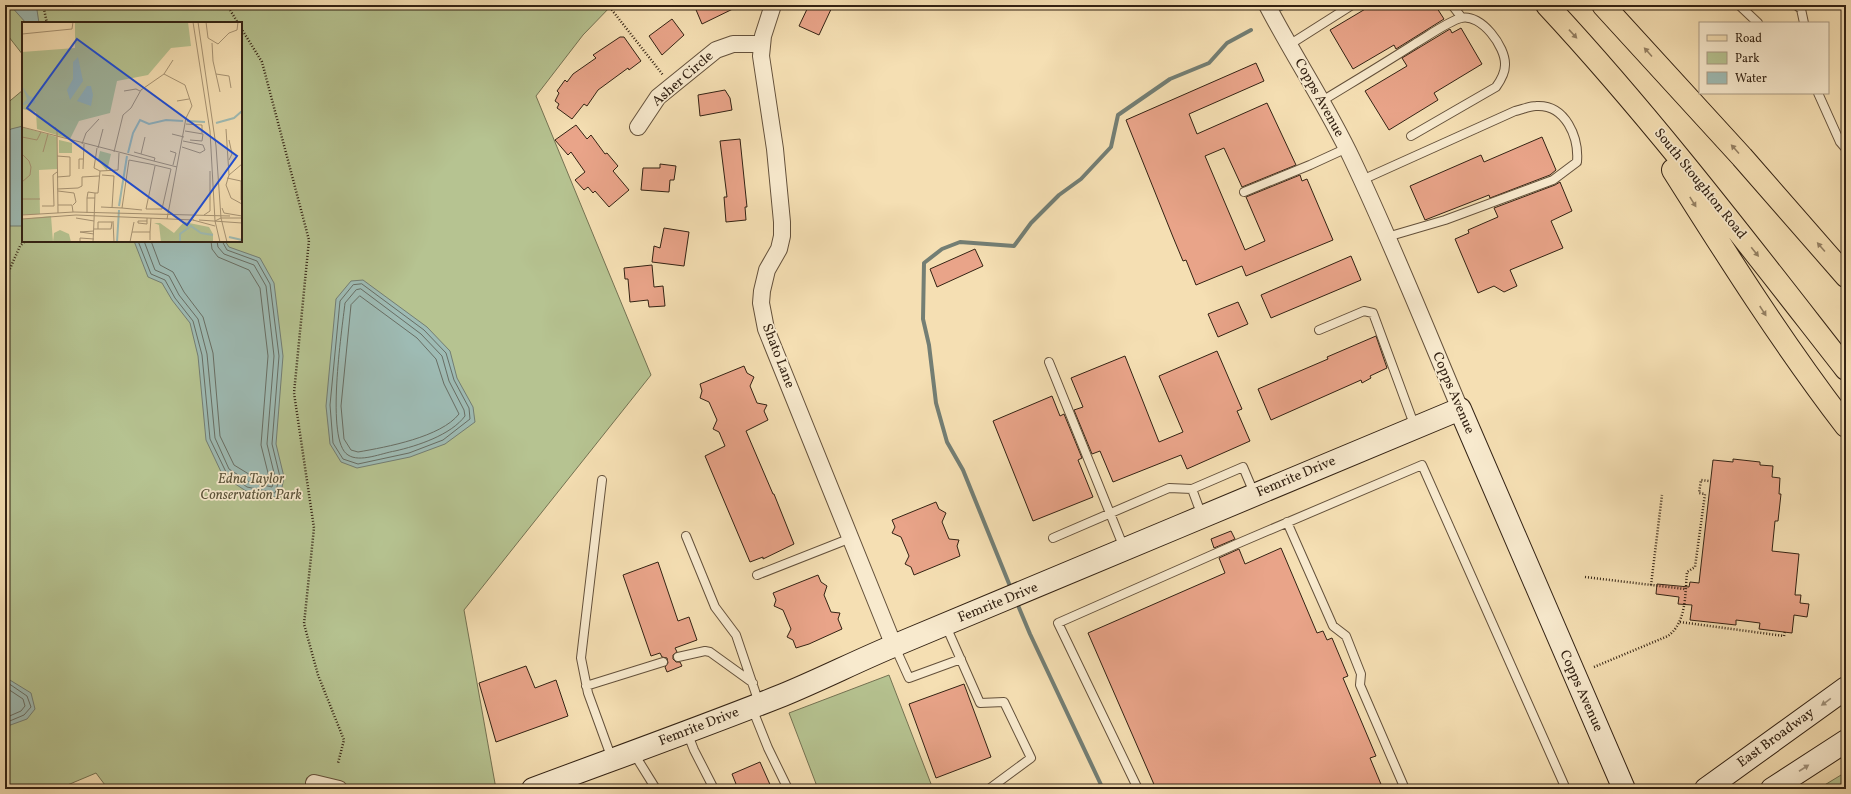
<svg xmlns="http://www.w3.org/2000/svg" width="1851" height="794" viewBox="0 0 1851 794" font-family="Vollkorn,serif">
  <style>
    .green { fill: #b6c391; stroke: #747252 }
    .water { fill: #9ebbb4; stroke: #737e74 }
    .lines { fill: none; stroke-linecap: round; stroke-linejoin: round }
    .shore { stroke: #686e64; stroke-width: 1 }
    .stream { stroke: #737e74; stroke-width: 4 }
    .building { fill: #e9a489; stroke: #332213 }
    .lane-casing { stroke: #64513b; stroke-width: 10 }
    .street-casing { stroke: #64513b; stroke-width: 18 }
    .secondary-casing { stroke: #332213; stroke-width: 24 }
    .primary-casing { stroke: #332213; stroke-width: 24 }
    .path { stroke: #332213; stroke-width: 2.5; stroke-dasharray: 1 2; stroke-linecap: butt }
    .lane { stroke: #f8eace; stroke-width: 8 }
    .street { stroke: #f8eace; stroke-width: 16 }
    .secondary { stroke: #f8eace; stroke-width: 22 }
    .primary { stroke: #f5dfb3; stroke-width: 22 }
    .oneway { fill: #948063 }
    .oneway2 { fill: #9f907a }
    .labels { text-anchor: middle; dominant-baseline: central; stroke-width: 3.5; stroke-linejoin: round; paint-order: stroke }
    .street-label { font-size: 14px; fill: #332213; stroke: #f8eace }
    .park-label { font-size: 14px; font-style: italic; fill: #5a5239; stroke: #f8eace }
    .inset-river { fill: none; stroke: #9ebbb4; stroke-width: 2 }
    .inset-road { fill: none; stroke: #a79373; stroke-width: 1 }
    .view { fill: #1d4ed8; fill-opacity: 0.15; stroke: #1d4ed8; stroke-width: 2 }
    .inset-edge { fill: none; stroke: #332213; stroke-width: 2 }
  </style>
  <rect width="100%" height="100%" fill="#f5dfb3"/>
  <filter id="stains"><feTurbulence type="fractalNoise" baseFrequency=".005" numOctaves="4"/><feColorMatrix values="0 0 0 0 .2 0 0 0 0 .09 0 0 0 0 .02 0 0 0 .5 -.17"/></filter>
  <radialGradient id="worn" r=".72"><stop offset=".6" stop-color="#630" stop-opacity="0"/><stop offset="1" stop-color="#630" stop-opacity=".3"/></radialGradient>
  <path class="green" d="M5,5H612L583,35L536,96L651,375L464,610L496,789H108L96,773L58,789H5V105L23,90V241H241V23H23V55L5,32Z
    M889,675L933,789H818L789,713Z
    M1846,772V789H1818Z"/>
  <path class="water" d="M10,5H35L37,10L39,23H26Z
    M23,126V226H5V134L11,129Z
    M134,241H225L229,247L260,258L274,283L283,356L276,444L284,477L280,498L246,491L223,476L206,440L198,356L190,323L172,300L162,283L148,277Z
    M363,280L427,327L450,351L457,378L473,407L475,422L445,444L410,457L357,468L341,462L330,444L326,406L336,299L351,281Z
    M5,677L31,693L35,709L27,719L5,727Z"/>
  <g class="lines">
    <path class="shore" d="M138,241L151,274L165,280L175,298L193,321L202,355L210,439L226,472L247,487L275,493L280,477L272,444L279,356L270,284L257,261L227,250L222,241
      M144,241L155,270L169,276L179,295L198,319L207,354L215,438L229,469L249,482L272,487L275,477L267,444L274,356L266,286L254,265L224,254L218,247L217,241
      M151,241L160,265L173,272L184,292L203,317L213,353L220,436L234,465L252,476L267,480L269,477L261,445L268,356L260,288L249,270L218,257L212,249L211,241
      M362,284L424,330L446,353L454,380L469,408L470,419L443,440L409,453L358,464L343,459L333,443L330,405L340,301L353,285Z
      M361,289L421,334L442,356L449,381L464,410L465,416C451,435 417,446 395,451C382,453 360,463 348,455C325,441 342,330 345,303L356,290Z
      M360,296L417,338L436,359L444,384L459,414C441,437 387,447 358,452L351,450L344,439L341,406L351,305Z
      M5,681L27,696L31,707L24,715L5,723
      M5,687L23,699L25,706L21,711L5,718"/>
    <path class="stream" d="M1281,9L1287,5
      M1012,591L963,470L947,442L936,403L929,345L923,319L924,263L942,249L960,242L1014,246L1031,223L1059,195L1081,179L1111,147L1118,115L1170,79L1209,63L1227,43L1251,30
      M1017,603L1030,634L1103,789"/>
  </g>
  <path class="building" d="M694,5H741L702,24Z
    M809,5H833L819,35L799,26Z
    M1372,5H1435L1444,19L1396,49L1394,45L1353,69L1330,30Z
    M672,19L684,35L662,55L649,36Z
    M1461,28L1482,64L1434,93L1438,100L1389,130L1365,91L1407,66L1402,58L1450,29L1452,33Z
    M620,37H624L641,61L629,70L628,68L598,90L587,106L584,104L572,119L557,108L559,104L555,101L559,93L557,91L565,80L567,82L573,74L596,58L593,55Z
    M1256,63L1264,81L1189,114L1197,134L1267,103L1296,165L1242,187L1224,148L1205,156L1222,196L1245,250L1265,241L1246,197L1300,175L1302,181L1307,179L1333,240L1246,276L1242,266L1196,285L1186,260L1183,261L1173,237L1126,120Z
    M725,90L730,98L732,110L700,116L698,95Z
    M576,125L587,139L591,135L605,154L607,153L618,166L613,171L629,190L609,207L595,191L593,193L588,187L584,190L575,180L585,172L571,152L568,155L555,140Z
    M1542,137L1556,170L1550,175L1490,198L1489,195L1425,220L1410,186L1481,155L1484,162Z
    M740,139L747,207H745L746,220L726,222L724,197H727L720,141Z
    M660,164L676,166L674,180H670L669,192L641,190L643,168H660Z
    M1560,182L1572,211L1551,221L1563,248L1510,270L1517,286L1504,292L1494,286L1478,293L1455,239L1469,233L1468,230L1498,217L1494,208L1555,185Z
    M664,228L689,232L684,266L652,262L654,246L660,248Z
    M975,249L983,266L937,287L930,269Z
    M1351,256L1361,280L1271,318L1261,295Z
    M652,265L654,287L663,286L665,306L649,307L648,300L630,302L628,279H625L624,268Z
    M1238,302L1248,324L1218,337L1208,314Z
    M1376,336L1387,368L1370,376L1371,378L1362,383L1361,380L1271,420L1258,389L1328,359L1327,357Z
    M1217,351L1242,409L1237,411L1250,441L1187,469L1181,455L1113,482L1100,451L1092,454L1074,410L1083,407L1071,378L1125,356L1159,442L1183,432L1159,376Z
    M744,366L747,373L754,377L750,386L757,403L767,405L764,411L768,420L746,431L773,494H774L794,544L763,559V557L750,562L705,456L725,446L719,432L713,429L717,420L709,402L700,398L702,391L700,384Z
    M1052,396L1060,416L1064,414L1082,458L1078,460L1093,497L1033,521L993,421Z
    M1733,459L1760,462V465L1773,466L1772,477L1780,478L1779,494H1781L1778,521H1775L1772,551L1799,554L1795,595H1801L1800,603L1809,604L1807,617L1794,615L1792,633L1759,629L1760,623L1736,620V625L1690,620L1692,605L1678,604L1679,597L1656,594L1657,584L1689,587L1690,582L1699,583L1713,460L1733,462Z
    M936,502L939,509L946,513L942,522L949,539L959,540L957,546L960,556L914,575L911,567L905,564L909,556L901,537L892,533L895,527L892,520Z
    M1231,531L1235,539L1214,548L1211,539Z
    M1281,548L1317,633L1323,631L1327,640L1332,638L1348,676L1343,678L1376,756L1370,758L1383,789H1156L1088,633L1225,573L1219,558L1239,549L1245,564Z
    M658,562L678,621L689,617L697,640L675,648L677,652L673,655V659L676,662H680L682,666L667,672L665,667L668,663L667,658L662,657L660,653L651,656L623,575Z
    M818,575L821,582L827,586L824,595L831,612L840,613L838,619L842,629L809,644L796,648L793,640L787,637L791,629L783,610L774,606L776,600L773,593Z
    M526,666L535,688L556,680L568,716L496,742L479,683Z
    M964,684L991,757L936,778L909,704Z
    M760,762L772,789H738L732,774Z"/>
  <g class="lines">
    <defs>
      <path id="lane" d="M1452,5L1462,18
        M1739,5L1758,23
        M1796,5L1801,9L1804,23
        M1289,45L1352,5
        M1818,93L1840,142L1846,149
        M1322,101C1353,82 1385,63 1416,43C1428,36 1449,21 1461,18C1481,13 1506,47 1505,65C1505,73 1501,80 1496,87L1411,136
        M1362,180L1515,111C1521,110 1529,106 1536,106C1566,104 1579,138 1577,162L1553,180L1445,220L1387,237
        M1244,192L1310,165L1347,148
        M1319,330L1364,311L1373,313L1415,427
        M1049,362L1124,548
        M602,480L581,658L588,693L612,759
        M1192,489L1202,516
        M1287,522L1333,626L1346,636L1361,674L1360,685L1405,789
        M686,536L715,607L736,635L759,703
        M1053,538L1169,488L1192,489L1243,467L1254,493
        M757,575L851,538
        M946,626L980,703L1004,702L1031,758L989,789
        M895,647L909,678L961,659
        M678,657L705,651L710,652L753,683
        M586,686L663,662
        M752,708L768,748L788,789
        M687,732L694,750L714,789
        M633,752L656,789
        M1138,789L1058,623L1239,543L1422,465L1566,789"/>
      <path id="street" d="M773,5L763,36L761,56L775,149L782,222V236L779,249L767,270L762,291L761,303L766,329L894,646
        M1267,5C1294,57 1327,106 1352,159C1391,241 1425,326 1460,409
        M638,127L658,97L716,50L733,44H762
        M314,783L339,789"/>
      <path id="secondary" d="M533,789C616,758 700,728 783,695C822,679 859,660 898,644C1086,567 1272,486 1460,409L1624,789
        M1706,789L1846,688
        M1772,789L1846,741"/>
      <path id="primary" d="M1547,5C1654,120 1749,245 1846,369
        M1603,5L1742,157L1846,276
        M1673,170C1728,257 1783,344 1846,426"/>
    </defs>
    <use href="#lane" class="lane-casing"/>
    <use href="#street" class="street-casing"/>
    <use href="#secondary" class="secondary-casing"/>
    <use href="#primary" class="primary-casing"/>
    <path class="path" d="M43,5L47,23
      M227,5L238,23
      M608,5L663,75
      M241,28L262,62L309,240L294,393L314,528L304,624L318,675L344,740L338,763
      M5,280L20,246L25,241
      M1585,577L1685,589
      M1651,585L1662,495
      M1680,622L1784,636L1785,631
      M1594,667L1668,636C1687,622 1685,593 1687,572L1695,567L1705,494L1699,493L1701,480L1709,481"/>
    <use href="#lane" class="lane"/>
    <use href="#street" class="street"/>
    <use href="#secondary" class="secondary"/>
    <use href="#primary" class="primary"/>
  </g>
  <defs><path id="oneway-solid" d="M-6-.8H1V-3.2L6.5 0L1 3.2V.8H-6Z"/></defs>
  <g class="oneway">
    <use href="#oneway-solid" transform="translate(1573 34) rotate(47)"/>
    <use href="#oneway-solid" transform="translate(1648 52) rotate(-132)"/>
    <use href="#oneway-solid" transform="translate(1735 149) rotate(-132)"/>
    <use href="#oneway-solid" transform="translate(1693 202) rotate(58)"/>
    <use href="#oneway-solid" transform="translate(1821 247) rotate(-131)"/>
    <use href="#oneway-solid" transform="translate(1755 252) rotate(51)"/>
    <use href="#oneway-solid" transform="translate(1763 311) rotate(57)"/>
  </g>
  <g class="oneway2">
    <use href="#oneway-solid" transform="translate(1826 702) rotate(144)"/>
    <use href="#oneway-solid" transform="translate(1804 768) rotate(-33)"/>
  </g>
  <g class="labels">
    <g class="street-label">
      <text transform="translate(683 79) rotate(-41)">Asher Circle</text>
      <text transform="translate(1319 98) rotate(61)">Copps Avenue</text>
      <text transform="translate(1700 184) rotate(51)">South Stoughton Road</text>
      <text transform="translate(778 356) rotate(69)">Shato Lane</text>
      <text transform="translate(1453 393) rotate(67)">Copps Avenue</text>
      <text transform="translate(1296 477) rotate(-23)">Femrite Drive</text>
      <text transform="translate(998 603) rotate(-22)">Femrite Drive</text>
      <text transform="translate(1581 691) rotate(66)">Copps Avenue</text>
      <text transform="translate(699 727) rotate(-21)">Femrite Drive</text>
      <text transform="translate(1776 738) rotate(-36)">East Broadway</text>
    </g>
    <g class="park-label">
      <text x="251" y="479">Edna Taylor<tspan x="251" dy="16">Conservation Park</tspan></text>
    </g>
  </g>
  <g transform="translate(22 22)">
    <rect width="220" height="220" fill="#f5dfb3"/>
    <path d="M53,0H166L169,24L149,26L126,53L95,59L88,91L57,99L48,117L15,107L14,90L0,87V30L53,26ZM0,105L35,115V147L17,148L18,192L0,193ZM37,118L50,121V131H37ZM78,129L89,132L85,149L76,138ZM29,194L31,220H0V197ZM162,200L187,205L191,212V220H139L137,203L132,201H138L152,211ZM38,208L47,212L49,220H31L32,211Z" fill="#b6c391"/>
    <path d="M56,35L61,59L48,78L45,68L51,57V40ZM0,64L7,74L13,76V81L0,83L5,77ZM65,64H69L71,73L69,84L55,79Z" fill="#9ebbb4"/>
    <path class="inset-river" d="M165,99L183,100M194,101L212,96L220,89M106,131L111,111L118,98L127,102L144,98L161,99M97,184L105,134M207,215L220,218M95,220L97,188M158,220V212L169,204L179,211L191,213"/>
    <path class="inset-road" d="M171,0L188,109L193,199L198,220M176,0L194,124L199,196L205,220M184,0L186,16L196,22L207,11L215,8L216,0M0,12L50,7L51,0M190,21L191,39L198,70M142,52L151,38M194,52L207,54L209,66M102,69L114,67L118,69M155,79L167,77M164,102L180,103V111M0,105L155,145M33,105L35,109L36,191M204,107L207,153M163,109L181,112L180,119L168,118M150,112L162,115M0,115L15,118L19,110M60,122L64,111L77,97M160,125L178,131L183,128L181,123L161,119M75,126L72,146L78,149M76,126L81,107M148,129L154,131L151,143M21,130L26,112M92,130L101,93L109,86L119,68L142,52L163,63L170,84L164,96L145,197M112,130L133,136L132,139M0,132L7,139L9,145L8,153L0,160M119,132L123,115M35,134L48,135V154L35,155M207,138L210,132L207,118M220,142L207,153L204,163L209,176L220,182M57,147V137H61M61,147L62,122M80,153L92,154L90,186M205,156L219,159M35,167L56,166L60,164V155L77,154M36,169L52,171L54,180L51,183M65,176L66,170L73,171M0,177H18M219,178V159M36,183H50L51,190M20,184H32L31,153L35,150M79,185L100,186M200,186L202,191L220,194M120,188L100,186L107,138L128,142L149,147L140,187H124L133,144M65,191V176H73M0,193L52,190L208,194M182,193L188,189V149M54,196L72,199L71,220M0,197L54,193L172,198M171,198L193,204M177,198L220,201M72,199L73,171H76L78,149L96,148L97,131M91,199L92,220M125,199H116V201L125,202V196M193,199L199,196H220M72,207H89L90,200H76V207M110,210H128V218M128,210L129,196M72,212L58,210L72,209M58,220V216L72,217M108,220L112,200"/>
    <path class="view" d="M55,17L215,134L165,203L5,86Z"/>
    <rect width="220" height="220" class="inset-edge"/>
  </g>
  <rect width="1851" height="794" fill="none" stroke="#f5dfb3" stroke-width="20"/>
  <rect x="6" y="6" width="1839" height="782" fill="none" stroke="#332213" stroke-width="2"/>
  <rect x="10" y="10" width="1831" height="774" fill="none" stroke="#332213"/>
  <rect x="1699" y="22" width="130" height="72" fill="#f8eace" stroke="#a99a83"/>
  <rect x="1707" y="35" width="20" height="6" fill="#f5dfb3" stroke="#a99a83"/>
  <text x="1735" y="42" font-size="12" fill="#332213">Road</text>
  <rect x="1707" y="52" width="20" height="12" fill="#b6c391" stroke="#a99a83"/>
  <text x="1735" y="62" font-size="12" fill="#332213">Park</text>
  <rect x="1707" y="72" width="20" height="12" fill="#9ebbb4" stroke="#a99a83"/>
  <text x="1735" y="82" font-size="12" fill="#332213">Water</text>
  <rect width="100%" height="100%" filter="url(#stains)"/>
  <rect width="100%" height="100%" fill="url(#worn)"/>
</svg>
